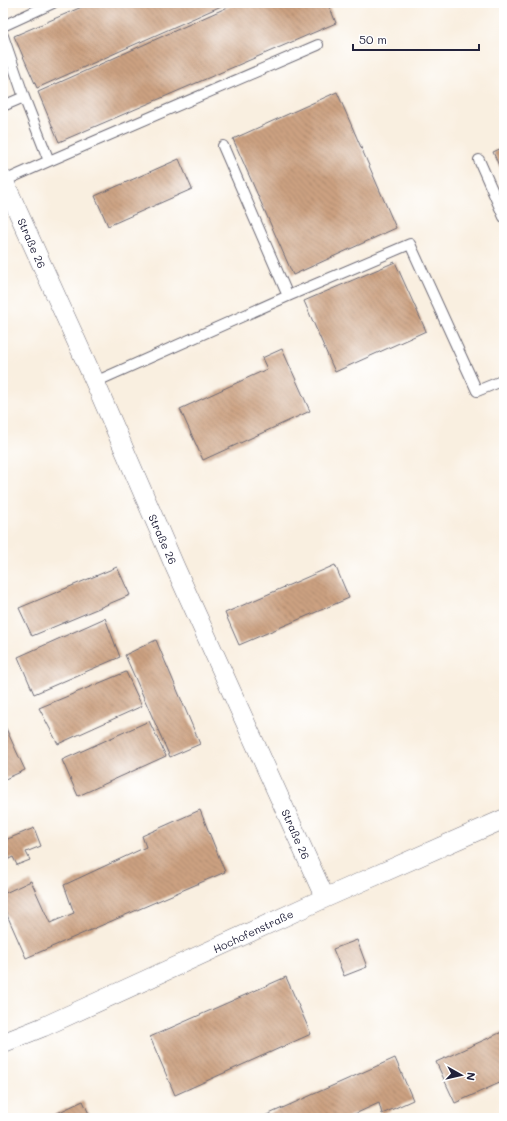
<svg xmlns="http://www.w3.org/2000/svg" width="507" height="1121" viewBox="0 0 507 1121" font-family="Mali,sans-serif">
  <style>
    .building { fill: url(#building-back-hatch) }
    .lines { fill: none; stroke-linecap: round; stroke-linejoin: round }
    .lane-casing { stroke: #6d6a75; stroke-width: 12 }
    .street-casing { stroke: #6d6a75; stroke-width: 20 }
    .lane { stroke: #fff; stroke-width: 10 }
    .street { stroke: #fff; stroke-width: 19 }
    .labels { text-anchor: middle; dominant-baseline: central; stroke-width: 3; stroke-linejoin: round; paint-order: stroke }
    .street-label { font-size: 11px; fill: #22223b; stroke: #fff }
  </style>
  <defs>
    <pattern id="building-back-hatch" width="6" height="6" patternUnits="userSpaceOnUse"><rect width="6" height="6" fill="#cca181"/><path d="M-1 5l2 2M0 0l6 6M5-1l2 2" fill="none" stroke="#a5836b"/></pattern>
  </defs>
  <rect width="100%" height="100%" fill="#fff"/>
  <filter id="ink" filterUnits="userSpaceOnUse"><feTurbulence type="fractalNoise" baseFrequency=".025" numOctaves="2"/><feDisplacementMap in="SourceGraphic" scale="8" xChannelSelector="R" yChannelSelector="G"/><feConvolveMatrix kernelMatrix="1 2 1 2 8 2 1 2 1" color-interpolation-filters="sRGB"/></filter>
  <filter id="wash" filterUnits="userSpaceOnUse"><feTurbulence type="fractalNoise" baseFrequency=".012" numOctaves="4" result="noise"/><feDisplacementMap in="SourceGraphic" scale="16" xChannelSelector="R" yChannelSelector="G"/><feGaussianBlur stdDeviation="0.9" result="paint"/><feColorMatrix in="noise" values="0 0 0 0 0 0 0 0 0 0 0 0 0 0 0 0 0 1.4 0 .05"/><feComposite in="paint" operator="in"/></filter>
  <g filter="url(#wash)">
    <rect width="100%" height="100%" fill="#f9efe0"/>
    <g id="blocks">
      <path class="building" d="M91,3H228L37,88L14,36Z
        M237,3H328L336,23L59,142L38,92Z
        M337,92L396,228L293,275L233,139Z
        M504,147V177L493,152Z
        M179,159L192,189L108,226L95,196Z
        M395,262L426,331L335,372L304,301Z
        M282,349L310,411L203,460L180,409L267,369L262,358Z
        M335,565L349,598L239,645L225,613Z
        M117,567L130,595L32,636L19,608Z
        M105,618L120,657L34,694L18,657Z
        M156,640L200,744L170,757L125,655Z
        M126,672L142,706L58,744L39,708Z
        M149,721L166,756L78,796L62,760Z
        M3,722L25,770L3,780Z
        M200,810L225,872L26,958L3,906V894L31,881L50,923L74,913L64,885L146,847L142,836Z
        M34,828L41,846L26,852L30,860L17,865L13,857L3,862V841Z
        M357,940L367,967L344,976L333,949Z
        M286,977L311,1034L175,1095L150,1037Z
        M504,1031V1081L455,1103L436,1062Z
        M395,1058L413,1100L382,1114L379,1103L346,1118H260Z
        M83,1101L91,1118H52L51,1116Z"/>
    </g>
  </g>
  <g filter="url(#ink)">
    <use href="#blocks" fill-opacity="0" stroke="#6d6a75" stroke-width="1"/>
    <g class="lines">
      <defs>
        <path id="lane" d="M3,26L53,3
          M3,36L24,97L49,161L4,181
          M3,106L24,97
          M223,146L288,296
          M479,160L504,217
          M49,161L318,45
          M95,382L288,296L410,244L477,391L504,380"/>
        <path id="street" d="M3,179L95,382L175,567L325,898
          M3,1043L43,1027L325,898L504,819"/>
      </defs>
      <use href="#lane" class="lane-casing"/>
      <use href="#street" class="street-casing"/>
      <use href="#lane" class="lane"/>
      <use href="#street" class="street"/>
    </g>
  </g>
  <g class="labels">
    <g class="street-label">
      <text transform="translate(32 243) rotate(66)">Straße 26</text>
      <text transform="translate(163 539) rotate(66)">Straße 26</text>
      <text transform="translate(296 834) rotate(66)">Straße 26</text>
      <text transform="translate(253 931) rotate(-25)">Hochofenstraße</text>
    </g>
  </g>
  <rect width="507" height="1121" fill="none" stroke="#fff" stroke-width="16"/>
  <g transform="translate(461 1075) rotate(98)" stroke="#ffffff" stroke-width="3" paint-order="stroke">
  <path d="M0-3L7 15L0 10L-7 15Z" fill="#22223b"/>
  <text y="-6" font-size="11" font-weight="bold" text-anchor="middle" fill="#22223b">N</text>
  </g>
  <path d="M353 44v6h126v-6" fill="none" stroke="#22223b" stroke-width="2"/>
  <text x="359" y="44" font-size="12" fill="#22223b" stroke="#ffffff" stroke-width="3" paint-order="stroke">50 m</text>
</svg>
